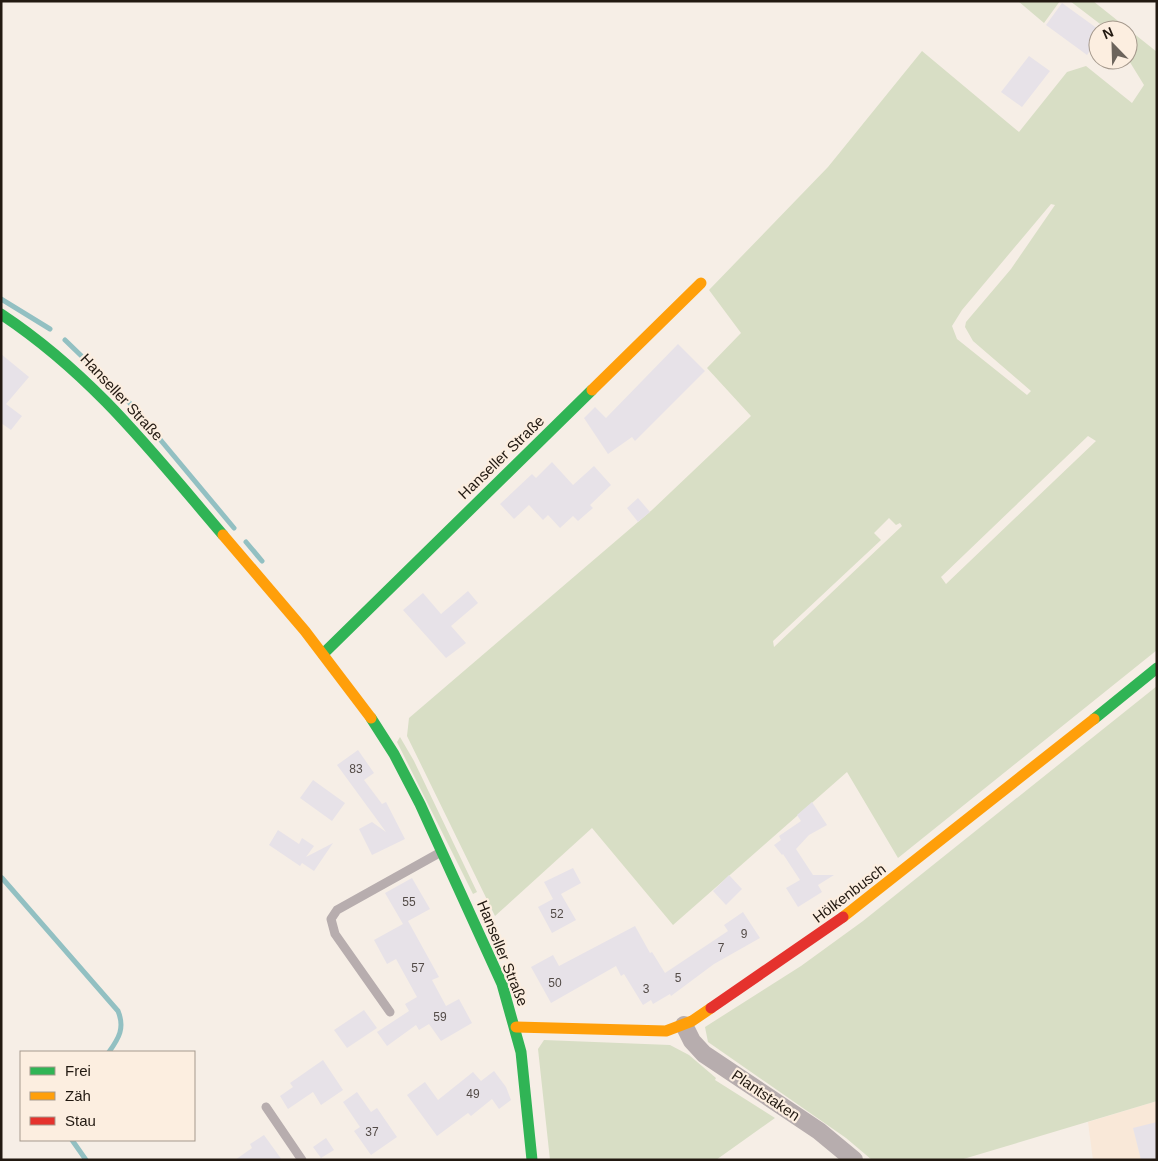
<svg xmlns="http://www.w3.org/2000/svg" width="1158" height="1161" viewBox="0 0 1158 1161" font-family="Helvetica,sans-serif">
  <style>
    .built { fill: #f9e8d8 }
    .green { fill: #d8dec5; fill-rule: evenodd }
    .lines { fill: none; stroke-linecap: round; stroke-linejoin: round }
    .stream { stroke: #92c0c2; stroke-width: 5 }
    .building { fill: #e7e2e8 }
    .lane { stroke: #b7adae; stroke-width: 9 }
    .street { stroke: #b7adae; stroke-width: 18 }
    .fast { stroke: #30b455; stroke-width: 11 }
    .slow { stroke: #ff9f0a; stroke-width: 11 }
    .jam { stroke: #e5322d; stroke-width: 11 }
    .labels { text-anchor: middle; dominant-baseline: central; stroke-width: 4.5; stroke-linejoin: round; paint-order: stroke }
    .number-label { font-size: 12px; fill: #534b47 }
    .street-label { font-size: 15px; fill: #221911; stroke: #fceee0 }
  </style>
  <rect width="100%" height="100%" fill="#f6eee6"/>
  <path class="built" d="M1157,1101V1160H1093L1088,1122Z"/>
  <path class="green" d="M1018,1H1060L1044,23Z
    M1070,1H1093L1157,52V650L898,858L847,772L673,925L592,828L495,916L407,736L409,718L652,510L751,416L707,368L741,333L709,290L828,167L922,51L1019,132L1067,72L1086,66L1132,103L1144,85L1128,59V30H1108ZM1051,204L1055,205L1011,269L966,322L965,327L973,341L1031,391L1027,395L957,339L952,326L962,310ZM1088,436L1096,441L946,584L941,577ZM889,518L896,525L900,523L902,526L774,647L773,641L881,540L874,533Z
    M1157,686V1101L960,1160H872L846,1138L708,1042L705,1027L801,966L863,921Z
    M400,737L414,761L477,892L473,894L397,742Z
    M544,1040L670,1045L689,1055L716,1078L715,1080L775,1118L716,1160H550L538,1049Z"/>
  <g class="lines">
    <path class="stream" d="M1,299L50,329
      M65,340L128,401L234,528
      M246,542L262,561
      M2,878L118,1011C125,1028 119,1038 109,1052
      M72,1140L86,1160"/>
  </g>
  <path class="building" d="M1062,3L1098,29V39L1087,55L1046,25Z
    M1029,56L1050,71L1022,107L1001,92Z
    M678,344L705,371L635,441L632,437L608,454L584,418L595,407L606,418Z
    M1,354L29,377L6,404L22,416L11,430L1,423Z
    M552,462L573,485L594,466L611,485L590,505L593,508L578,521L573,516L560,528L548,515L543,520L529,505L514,519L500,504L532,474L536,478Z
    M638,498L650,512L638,522L627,508Z
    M468,591L478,603L451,626L466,643L446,658L403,610L423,593L441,614Z
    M358,750L374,773L364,780L382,804L386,802L405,839L372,855L359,829L372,822L386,832L337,765Z
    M313,780L345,803L332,821L300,798Z
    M812,802L827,825L809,835L796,849L813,875H834L818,885L822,892L798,907L786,888L800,880L783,854L782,855L774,845L781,840L779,836L801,821L797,815Z
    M278,830L299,844L302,838L314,846L306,857L333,843L314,871L302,863L300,866L269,845Z
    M573,868L581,883L561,894L576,920L552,933L538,907L553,899L544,882Z
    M729,875L742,889L726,905L713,891Z
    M412,878L430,909L408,921L439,977L432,980L446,1006L459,999L472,1023L441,1041L429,1024L419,1030L416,1025L387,1046L377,1032L409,1011L405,1004L417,997L396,959L387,964L374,940L403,924L385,893Z
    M743,912L760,938L714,964L671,996L670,994L653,1004L651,1000L643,1005L624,974L621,976L616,966L551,1003L531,967L553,955L559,966L635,926L650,953L652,952L665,973L728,931L724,925Z
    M364,1010L377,1028L347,1048L334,1030Z
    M323,1060L343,1090L321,1105L313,1092L288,1109L280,1096L293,1087L290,1083Z
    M494,1071L506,1087L511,1100L499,1109L492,1099L471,1116L468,1113L437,1136L407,1095L425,1082L438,1100L473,1072L481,1081Z
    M357,1092L371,1112L377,1108L397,1137L371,1155L354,1131L360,1127L343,1102Z
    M1157,1122V1160H1141L1133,1128Z
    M264,1135L282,1160H235L252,1148L250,1144Z
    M326,1138L334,1150L321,1158L313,1147Z"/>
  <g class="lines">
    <path class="lane" d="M390,1012L335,934L331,919L337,910L441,852
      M266,1107L302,1160"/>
    <path class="street" d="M684,1025L692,1041L704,1054L819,1131L854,1160"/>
    <path class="fast" d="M1,314C93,375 152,452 223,535
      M323,654L592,390
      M371,718L394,754L420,804L502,984L521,1052L532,1160
      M1094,719L1157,668"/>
    <path class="slow" d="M592,390L701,283
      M223,535L305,631L371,718
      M843,917L1094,719
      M516,1027L666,1031L692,1021L711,1008"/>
    <path class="jam" d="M711,1008L843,917"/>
  </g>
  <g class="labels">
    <g class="number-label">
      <text x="356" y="769">83</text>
      <text x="409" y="902">55</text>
      <text x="557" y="914">52</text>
      <text x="744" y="934">9</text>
      <text x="721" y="948">7</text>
      <text x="418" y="968">57</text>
      <text x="678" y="978">5</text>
      <text x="555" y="983">50</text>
      <text x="646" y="989">3</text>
      <text x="440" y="1017">59</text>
      <text x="473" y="1094">49</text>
      <text x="372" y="1132">37</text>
    </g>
    <g class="street-label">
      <text transform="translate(122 397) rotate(47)">Hanseller Straße</text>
      <text transform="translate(501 457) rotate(-44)">Hanseller Straße</text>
      <text transform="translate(849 893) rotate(-37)">Hölkenbusch</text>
      <text transform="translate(503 953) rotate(68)">Hanseller Straße</text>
      <text transform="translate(766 1095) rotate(34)">Plantstaken</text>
    </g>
  </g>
  <rect width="1158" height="1161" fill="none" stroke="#221911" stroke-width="5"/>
  <rect x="20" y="1051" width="175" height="90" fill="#fceee0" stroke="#a5998d"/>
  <rect x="30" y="1067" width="25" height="8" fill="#30b455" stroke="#a5998d"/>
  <text x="65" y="1076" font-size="15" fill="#221911">Frei</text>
  <rect x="30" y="1092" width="25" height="8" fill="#ff9f0a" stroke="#a5998d"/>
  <text x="65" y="1101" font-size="15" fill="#221911">Zäh</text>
  <rect x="30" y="1117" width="25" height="8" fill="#e5322d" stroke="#a5998d"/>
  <text x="65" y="1126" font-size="15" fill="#221911">Stau</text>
  <g transform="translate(1113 45) rotate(337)"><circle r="24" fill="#fceee0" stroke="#a5998d"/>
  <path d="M0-4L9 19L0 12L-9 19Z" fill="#6c645c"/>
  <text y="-8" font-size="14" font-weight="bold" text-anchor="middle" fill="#221911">N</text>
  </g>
</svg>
